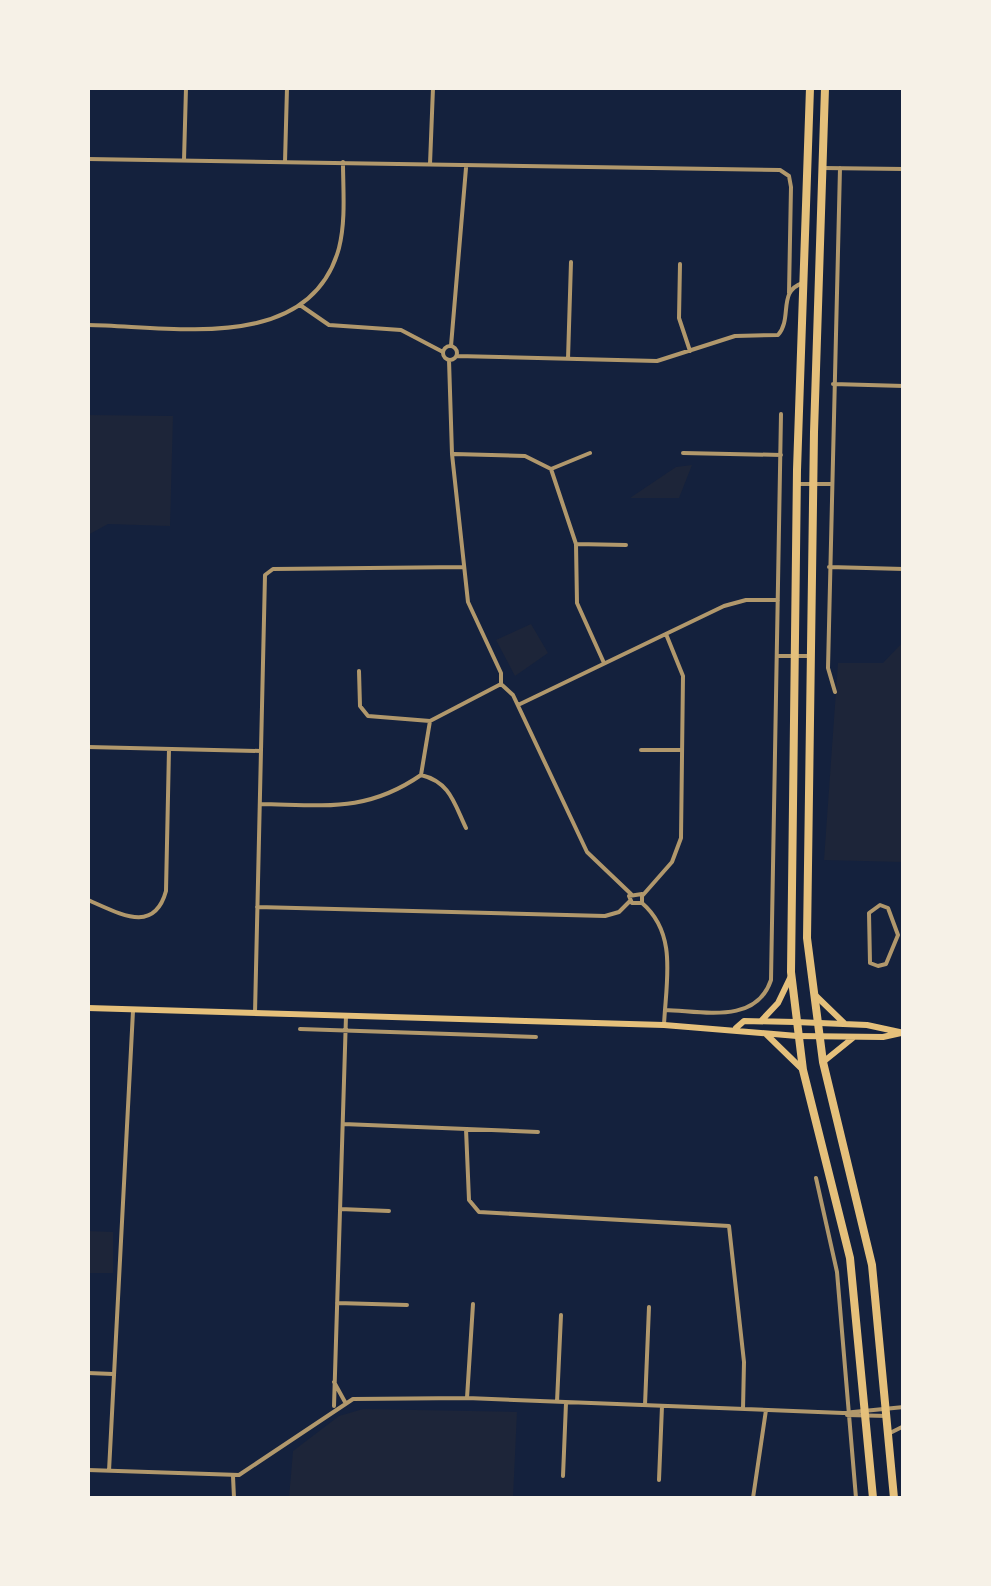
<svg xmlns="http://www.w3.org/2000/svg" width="991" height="1586" viewBox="0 0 991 1586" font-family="'Fira Sans Condensed',sans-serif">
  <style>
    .green { fill: #1d2539 }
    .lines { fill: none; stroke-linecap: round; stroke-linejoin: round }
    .minor { stroke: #b1986c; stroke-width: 4 }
    .secondary { stroke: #e5c07b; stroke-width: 6 }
    .primary { stroke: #e5c07b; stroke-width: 6 }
    .trunk { stroke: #e5c07b; stroke-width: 8 }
  </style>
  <rect width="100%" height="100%" fill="#14213d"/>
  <path class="green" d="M88,415L173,416L170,526L108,524L88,535Z
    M692,465L679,498H630L676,467Z
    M531,624L548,653L515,676L496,640Z
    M903,642V862L824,860L838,663H883Z
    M88,1231L113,1232V1273H88Z
    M363,1409L517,1412L513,1498H289L293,1451L339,1416Z"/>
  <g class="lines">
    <path class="minor" d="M88,159L780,170L789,176L791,187L789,293
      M184,160L186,88
      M285,162L287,88
      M430,164L433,88
      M823,168L904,169
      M680,264L679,318L690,351
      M300,305L329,325L401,330L443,352
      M88,325C171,326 310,355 339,248C346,220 343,190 343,162
      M443 353a7 7 0 1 1 14 0a7 7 0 1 1-14 0Z
      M451,346L466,168
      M457,356L657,361L735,336L778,335C793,318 777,291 803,283
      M568,359L571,262
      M449,360L452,454L468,602L501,673V684L513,695L587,852L631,894
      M833,384L904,386
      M683,453L781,455
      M454,454L525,456L551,469L576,544L577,603L604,663
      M551,469L590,453
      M797,484H831
      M576,544L626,545
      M829,567L904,569
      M777,656H811
      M359,671L360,706L368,716L430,721
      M835,692L828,668L840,168
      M518,705L724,606L746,600H778
      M88,747L261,751
      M641,750H682
      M421,775C450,782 454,803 466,828
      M260,804C324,805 366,813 421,775L430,721L501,684
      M643,895L672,862L681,838L683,676L666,634
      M88,900C119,913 154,935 166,891L169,749
      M642,903V894L629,896L632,903H642C678,934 666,981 664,1025
      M880,905L888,908L898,935L886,964L878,966L870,963L869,913Z
      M257,907L605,916L619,912L630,901
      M665,1010C702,1011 756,1025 771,980L781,414
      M255,1013L265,575L273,569L464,567
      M300,1029L536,1037
      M343,1124L538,1132
      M466,1129L469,1200L479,1212L729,1226L744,1362L743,1409
      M816,1178L837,1272L856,1498
      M340,1209L389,1211
      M337,1303L407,1305
      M88,1373L113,1374
      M334,1382L345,1402
      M467,1398L473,1304
      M557,1402L561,1315
      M645,1405L649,1307
      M334,1406L346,1016
      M847,1415L887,1416
      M890,1433L904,1426
      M88,1470L239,1475L353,1399L467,1398L843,1413L904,1407
      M109,1471L133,1011
      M233,1476L234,1498
      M563,1476L566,1403
      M659,1480L662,1406
      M753,1498L766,1410"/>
    <path class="secondary" d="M88,1008L664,1025L797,1036
      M762,1020L778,1003L791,976
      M736,1028L744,1021L795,1022
      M766,1034L802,1069"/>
    <path class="primary" d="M814,994L844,1023
      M796,1022L867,1025L904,1033
      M797,1036L883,1037L901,1033
      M823,1062L854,1037"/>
    <path class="trunk" d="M810,88L797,470L791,972L803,1070L850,1258L873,1498
      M825,88L814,432L807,938L823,1062L872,1265L894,1498"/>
  </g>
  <rect width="991" height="1586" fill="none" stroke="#f6f1e7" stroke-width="180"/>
</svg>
